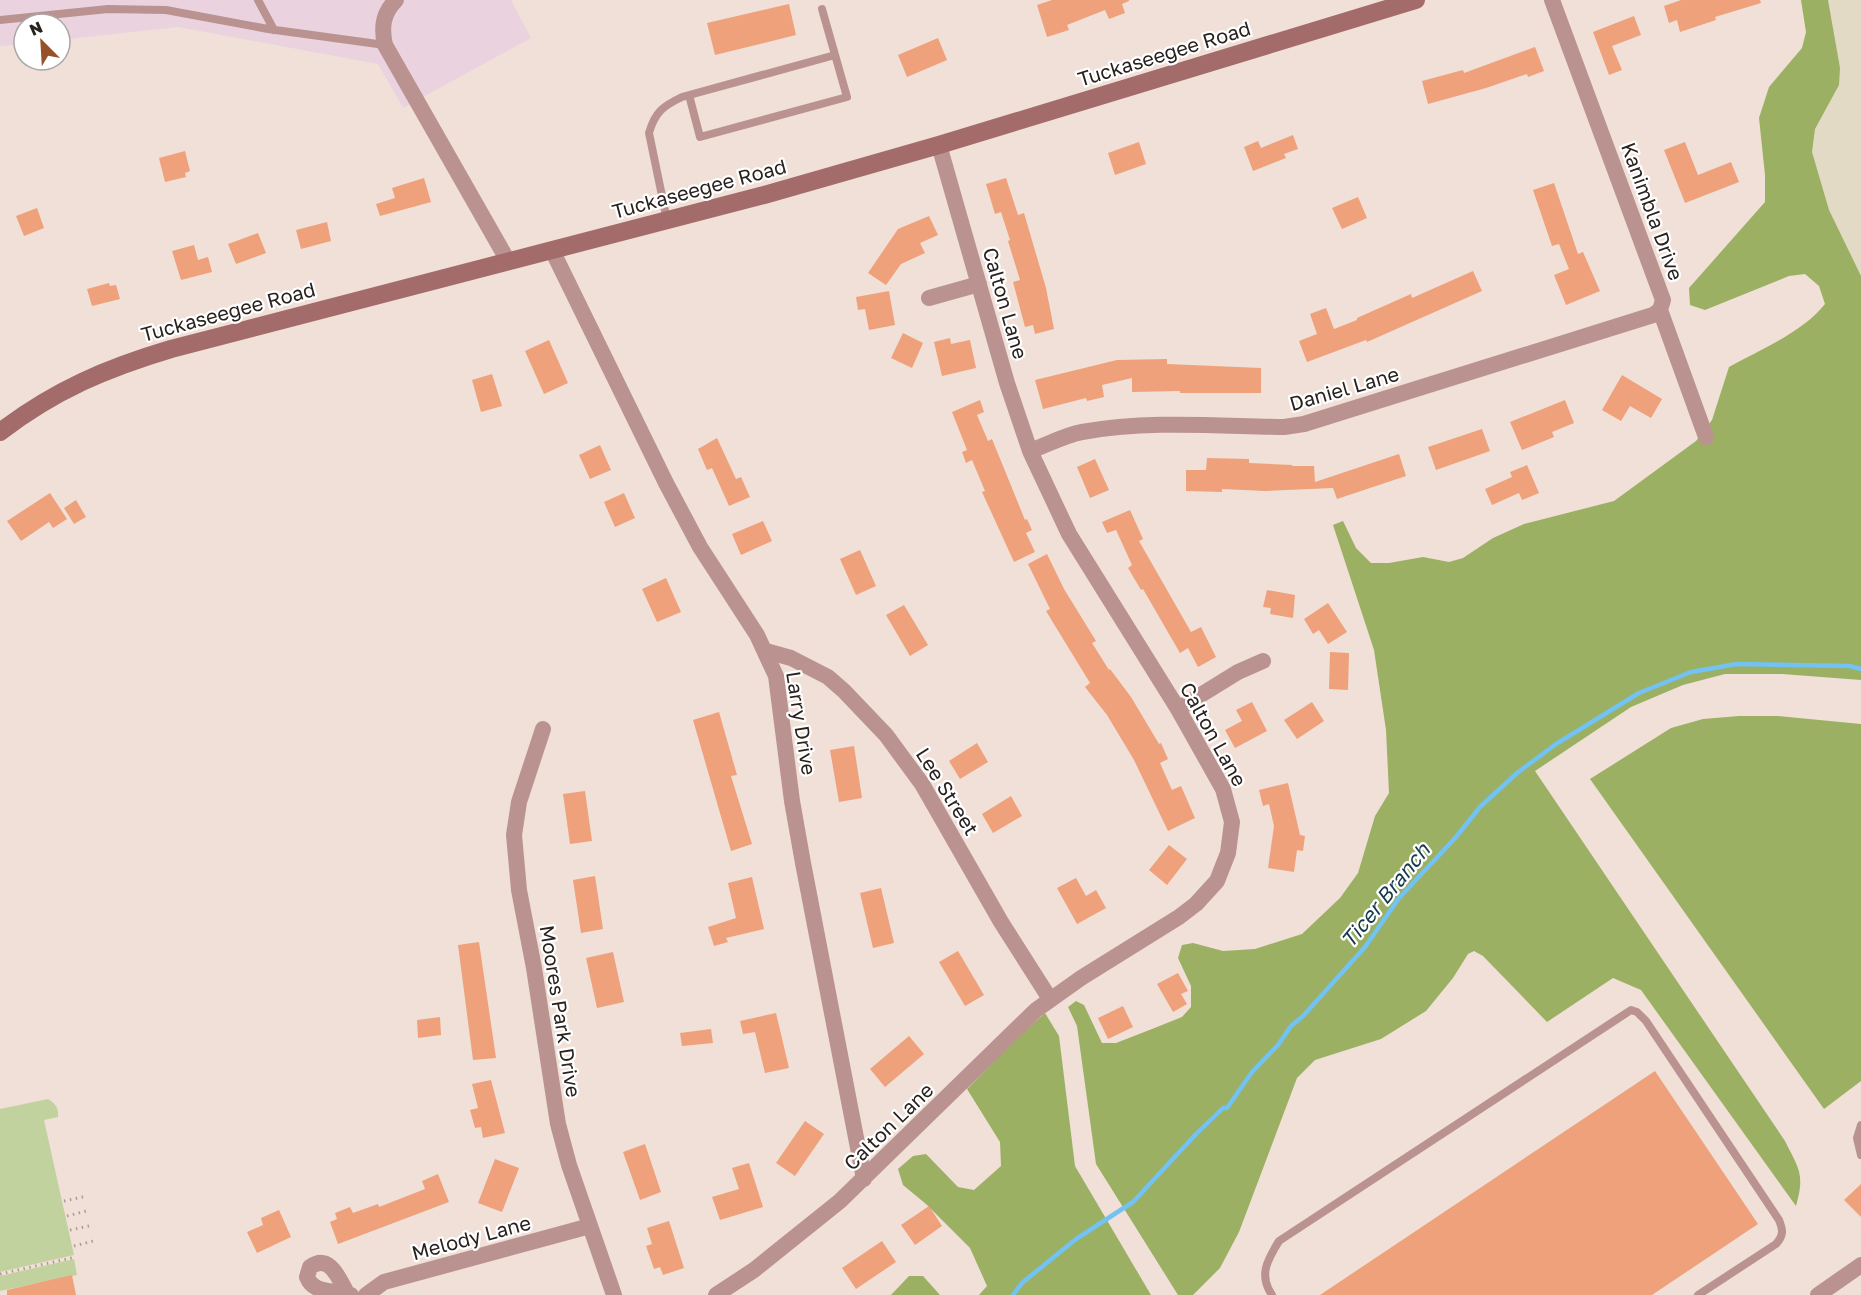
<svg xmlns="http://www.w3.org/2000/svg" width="1861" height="1295" viewBox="0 0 1861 1295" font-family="'Golos Text',sans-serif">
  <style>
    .commercial { fill: #e2dac4 }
    .education { fill: #ead3df }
    .green { fill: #c2d29e }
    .forest { fill: #9bb063 }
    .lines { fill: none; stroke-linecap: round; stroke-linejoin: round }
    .stream { stroke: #72c2f3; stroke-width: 4.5 }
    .building { fill: #eea17b }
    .path { stroke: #a99c96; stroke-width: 3; stroke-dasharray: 1.5 4.5; stroke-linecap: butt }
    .lane { stroke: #ba9391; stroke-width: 8 }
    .street { stroke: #ba9391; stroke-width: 16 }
    .secondary { stroke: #a36c6a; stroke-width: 18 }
    .labels { text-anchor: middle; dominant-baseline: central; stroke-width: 4.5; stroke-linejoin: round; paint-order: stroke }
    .street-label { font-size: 20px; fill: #28221f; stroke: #fff }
    .water-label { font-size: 21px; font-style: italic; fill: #14384c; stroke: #fff }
  </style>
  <rect width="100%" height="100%" fill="#f1e0d8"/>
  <path class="commercial" d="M1816,0H1861V319L1766,110L1831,86Z"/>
  <path class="education" d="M0,0H511L531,38L403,108L378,64L178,27L60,40V24H24V44L0,46Z"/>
  <path class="green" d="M48,1099C55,1103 59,1108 58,1117L44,1120L74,1255L0,1272V1109Z
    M74,1259L77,1275L0,1291V1276Z"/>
  <path class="forest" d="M1801,0H1828L1840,68L1839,85L1815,129L1812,152L1829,210L1861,276V680L1782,674H1725L1683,685L1631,707L1535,771L1785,1141C1799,1169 1805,1174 1796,1206L1641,990L1613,978L1547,1022L1483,956L1474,951L1468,954L1453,978L1426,1011L1381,1039L1315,1060L1297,1078L1239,1232L1220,1268L1193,1295H1178L1096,1164L1077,1026L1068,1007L1076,1001L1084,1005L1102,1043H1116L1152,1029L1182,1017L1191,1007V986L1178,958L1182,945L1193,943L1223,951L1255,949L1302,934L1340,898L1358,873L1375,816L1389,793L1386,730L1374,650L1333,525L1343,521L1356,548L1371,563H1389L1423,557L1449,562L1463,558L1493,538L1524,524L1614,501L1696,441L1712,420L1729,367C1760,350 1803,332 1825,304L1819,286L1805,274L1789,276L1705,310L1690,305L1689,288L1765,202V175L1759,118L1769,87L1802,48L1806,32Z
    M1739,716H1777L1861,724V1081L1824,1109L1590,779L1671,728L1703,719Z
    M1045,1013L1059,1036L1075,1166L1151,1295H979L987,1286L970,1248L926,1204L903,1185L898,1169L913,1156L926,1154L958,1187L974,1190L1001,1166L1000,1142L967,1089L1014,1041Z
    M909,1276H923L940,1295H891Z"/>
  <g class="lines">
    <path class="stream" d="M1013,1295L1022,1283L1076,1239L1133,1202L1196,1134L1223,1108H1227L1252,1072L1278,1045L1291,1026L1303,1016L1365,947L1399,898L1456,837L1480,807L1517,773L1556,744L1639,693L1691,672L1737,664L1850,666L1861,669"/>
  </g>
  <path class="building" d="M1052,0H1129V1L1122,4L1125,13L1109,19L1105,10L1067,25L1069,30L1047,37L1037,5Z
    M1681,0H1760L1761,3L1715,17L1716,20L1680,32L1677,20L1669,23L1664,6Z
    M789,4L796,35L715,55L707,23Z
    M1634,16L1641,35L1612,46L1622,70L1609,75L1593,32Z
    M938,38L947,60L907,77L898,55Z
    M1535,47L1544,71L1528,77L1527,74L1486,88L1428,104L1422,81L1463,70L1464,73Z
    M1293,135L1298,149L1284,154L1286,158L1253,171L1244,147L1258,141L1261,148Z
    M1139,142L1146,164L1115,175L1108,153Z
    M1685,142L1698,175L1731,162L1739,182L1685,203L1664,150Z
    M185,151L190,171L185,173L186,177L165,182L159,158Z
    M424,178L431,202L380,216L376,204L395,198L392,188Z
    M1006,178L1018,215L1024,213L1046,288L1054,329L1035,334L1033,325L1025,327L1013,282L1020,280L1008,241L1010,240L1001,212L995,214L986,184Z
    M1554,183L1578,254L1583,252L1600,291L1566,305L1554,275L1569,269L1559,244L1552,246L1533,190Z
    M1358,197L1367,218L1342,229L1332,208Z
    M37,208L44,228L24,236L16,216Z
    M929,216L938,235L920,243L925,253L901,264L886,285L868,273L898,229Z
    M327,222L331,241L301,249L296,230Z
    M258,233L266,253L236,264L228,244Z
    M194,245L198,260L208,257L212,272L181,280L172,251Z
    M1473,271L1482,291L1367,342L1366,340L1307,362L1299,341L1317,334L1310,314L1326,308L1334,329L1357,320V318L1411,294L1412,298Z
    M109,283L110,286L116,285L120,299L92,306L87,289Z
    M889,291L895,325L869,330L865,309L858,310L856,297Z
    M903,333L923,343L912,368L891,358Z
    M950,338L951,344L970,340L976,368L942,376L934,342Z
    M549,340L568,383L544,394L525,351Z
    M1167,359V364L1261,368V393H1180V391L1132,392V378L1102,385L1104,397L1087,401L1086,398L1043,409L1035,380L1117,360Z
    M492,374L502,406L481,412L472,380Z
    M1622,375L1662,399L1651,418L1630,406L1621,421L1602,410Z
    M980,400L984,412L977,415L988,441L992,439L1025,520L1027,519L1032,530L1026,533L1035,552L1014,562L982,492L985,491L972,460L966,463L962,452L967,450L952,412Z
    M1565,400L1574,423L1552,432L1554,437L1522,450L1510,422Z
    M1482,429L1490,451L1436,470L1428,447Z
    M717,438L736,479L741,477L750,497L729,506L712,468L707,470L698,449Z
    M600,445L611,470L590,479L579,455Z
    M1399,454L1406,476L1337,499L1333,488L1265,491L1222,489V492L1186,491V470H1206L1207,458L1249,459V463L1292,465V466H1314L1315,482Z
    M1095,459L1109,490L1090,498L1077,467Z
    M1527,465L1539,493L1522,500L1519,493L1492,505L1485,489L1512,477L1510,472Z
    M50,493L67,519L53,528L49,522L21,541L7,521Z
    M624,493L635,518L615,527L604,502Z
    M76,500L86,517L74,524L64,508Z
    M1130,510L1143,539L1139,541L1191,632L1201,627L1216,657L1198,667L1188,648L1180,653L1143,589L1141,590L1128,568L1132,565L1116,530L1107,533L1102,522Z
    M763,521L772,541L741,555L732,534Z
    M860,550L876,586L856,595L840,559Z
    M1047,554L1064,589L1096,641L1092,643L1109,670L1110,669L1131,697L1159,744L1161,743L1168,759L1160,763L1172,790L1181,786L1195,818L1168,831L1134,760L1107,715L1085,687L1090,683L1046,611L1050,609L1028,564Z
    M666,578L681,612L657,622L642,589Z
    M1267,590L1295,595L1293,618L1270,614L1271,608L1263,607Z
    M1328,603L1347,632L1328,644L1319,630L1313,634L1304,619Z
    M904,605L928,645L910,656L886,615Z
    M1330,652L1349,653L1348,690L1329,689Z
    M1252,702L1267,731L1235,748L1225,730L1242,721L1236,710Z
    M1312,702L1324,721L1297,739L1284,720Z
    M719,712L737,775L731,776L752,844L731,851L693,720Z
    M977,743L988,762L960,779L949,761Z
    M854,746L862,798L839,802L830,750Z
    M1288,783L1300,835L1305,836L1303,851L1297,850L1294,872L1268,868L1274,826L1269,804L1263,806L1259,790Z
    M585,791L592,841L570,844L563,794Z
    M1011,796L1022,816L993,833L982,814Z
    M1169,845L1187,859L1167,885L1149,870Z
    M595,876L603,929L581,933L573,880Z
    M752,877L764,929L726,938L728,942L714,946L708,927L736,918L728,883Z
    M1076,878L1086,896L1096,890L1106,908L1077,924L1057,888Z
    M881,888L894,943L873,948L860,893Z
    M479,942L496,1058L473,1060L458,945Z
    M958,951L984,995L965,1006L939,962Z
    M613,952L624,1002L597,1008L586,958Z
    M1178,973L1188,991L1181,994L1187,1004L1173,1012L1157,984Z
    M1123,1006L1133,1027L1108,1039L1098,1018Z
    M776,1013L789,1068L765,1073L755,1032L743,1034L740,1021Z
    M440,1017L441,1035L418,1038L417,1020Z
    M711,1029L713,1043L682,1046L680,1033Z
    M909,1036L924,1054L885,1087L870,1069Z
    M1655,1071L1758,1224L1652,1295H1320Z
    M491,1080L505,1133L483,1138L481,1127L475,1128L470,1110L478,1108L472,1084Z
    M805,1121L824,1134L795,1176L776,1163Z
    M645,1144L661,1192L640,1200L623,1152Z
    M495,1159L519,1168L502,1212L478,1203Z
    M749,1163L763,1207L720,1220L712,1197L739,1189L732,1168Z
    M438,1174L449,1202L338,1244L330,1222L337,1219L335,1213L350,1207L353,1213L378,1204L379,1207L425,1189L422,1181Z
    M1861,1184V1217L1844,1200Z
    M929,1206L942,1226L915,1245L901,1225Z
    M279,1210L291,1237L257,1253L247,1232L263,1225L261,1218Z
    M669,1221L684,1268L663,1275L660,1267L654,1269L646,1246L652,1244L647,1228Z
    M882,1241L896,1262L856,1289L842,1268Z
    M72,1275L76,1295H7V1290Z"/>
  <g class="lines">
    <path class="path" d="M64,1201L87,1196
      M67,1216L90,1210
      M70,1230L93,1225
      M74,1246L97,1240
      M0,1274L76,1257"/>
    <path class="lane" d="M258,0L274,30
      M0,20L108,9L166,10L268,29L385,45
      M689,95L700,137L847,97L822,9
      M667,220L649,133C655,112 663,106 682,97L835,55
      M1861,1125L1857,1138L1861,1155
      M1272,1295C1258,1275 1268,1259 1279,1241L1631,1010L1637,1012L1646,1021L1779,1220C1783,1230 1784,1235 1776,1244L1698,1295"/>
    <path class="street" d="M396,0C383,13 381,27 385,45L508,261
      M1552,0L1663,300L1660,310L1706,437
      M552,250L666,483L700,547L757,635L776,676L792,801L803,863L864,1179
      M929,298L979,284
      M1030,451C1047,445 1065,435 1082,432C1148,420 1217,426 1284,427L1304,424L1653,315L1660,310
      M766,651L791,658L828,677L844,691L886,735L922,784L1001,922L1050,999
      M1178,709L1238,672L1263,661
      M543,729L519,802L514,835L519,890L534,968L558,1124L569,1165L614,1295
      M347,1293C339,1279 330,1253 310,1267L307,1277C314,1295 335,1289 351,1295
      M366,1295L384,1282L590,1226
      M716,1295L754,1270L840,1201L1036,1010L1081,978L1179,917L1196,904L1217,881L1228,853L1232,822L1223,789L1178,709L1069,534L1030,451L1007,383L939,145
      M1818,1295L1861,1265"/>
    <path class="secondary" d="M0,432C55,390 107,368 171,349L764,195L939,145L1416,0"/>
  </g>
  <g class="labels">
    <g class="street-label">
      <text transform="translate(1164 53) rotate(-17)">Tuckaseegee Road</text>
      <text transform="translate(699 188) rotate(-15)">Tuckaseegee Road</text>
      <text transform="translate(1653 211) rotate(70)">Kanimbla Drive</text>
      <text transform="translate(1006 303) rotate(74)">Calton Lane</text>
      <text transform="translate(228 311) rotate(-15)">Tuckaseegee Road</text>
      <text transform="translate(1344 388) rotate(-16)">Daniel Lane</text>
      <text transform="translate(802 723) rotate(81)">Larry Drive</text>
      <text transform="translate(1214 734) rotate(61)">Calton Lane</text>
      <text transform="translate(948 791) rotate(58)">Lee Street</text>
      <text transform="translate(561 1011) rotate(81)">Moores Park Drive</text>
      <text transform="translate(888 1126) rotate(-44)">Calton Lane</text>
      <text transform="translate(471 1237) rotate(-15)">Melody Lane</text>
    </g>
    <g class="water-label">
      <text transform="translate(1385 895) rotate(-51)">Ticer Branch</text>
    </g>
  </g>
  <g transform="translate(42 42) rotate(336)"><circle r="28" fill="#ffffff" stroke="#a9a7a5" stroke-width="1.5"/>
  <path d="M0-4.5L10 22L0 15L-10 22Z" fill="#975129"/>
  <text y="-9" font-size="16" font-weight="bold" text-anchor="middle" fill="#28221f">N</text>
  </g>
</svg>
